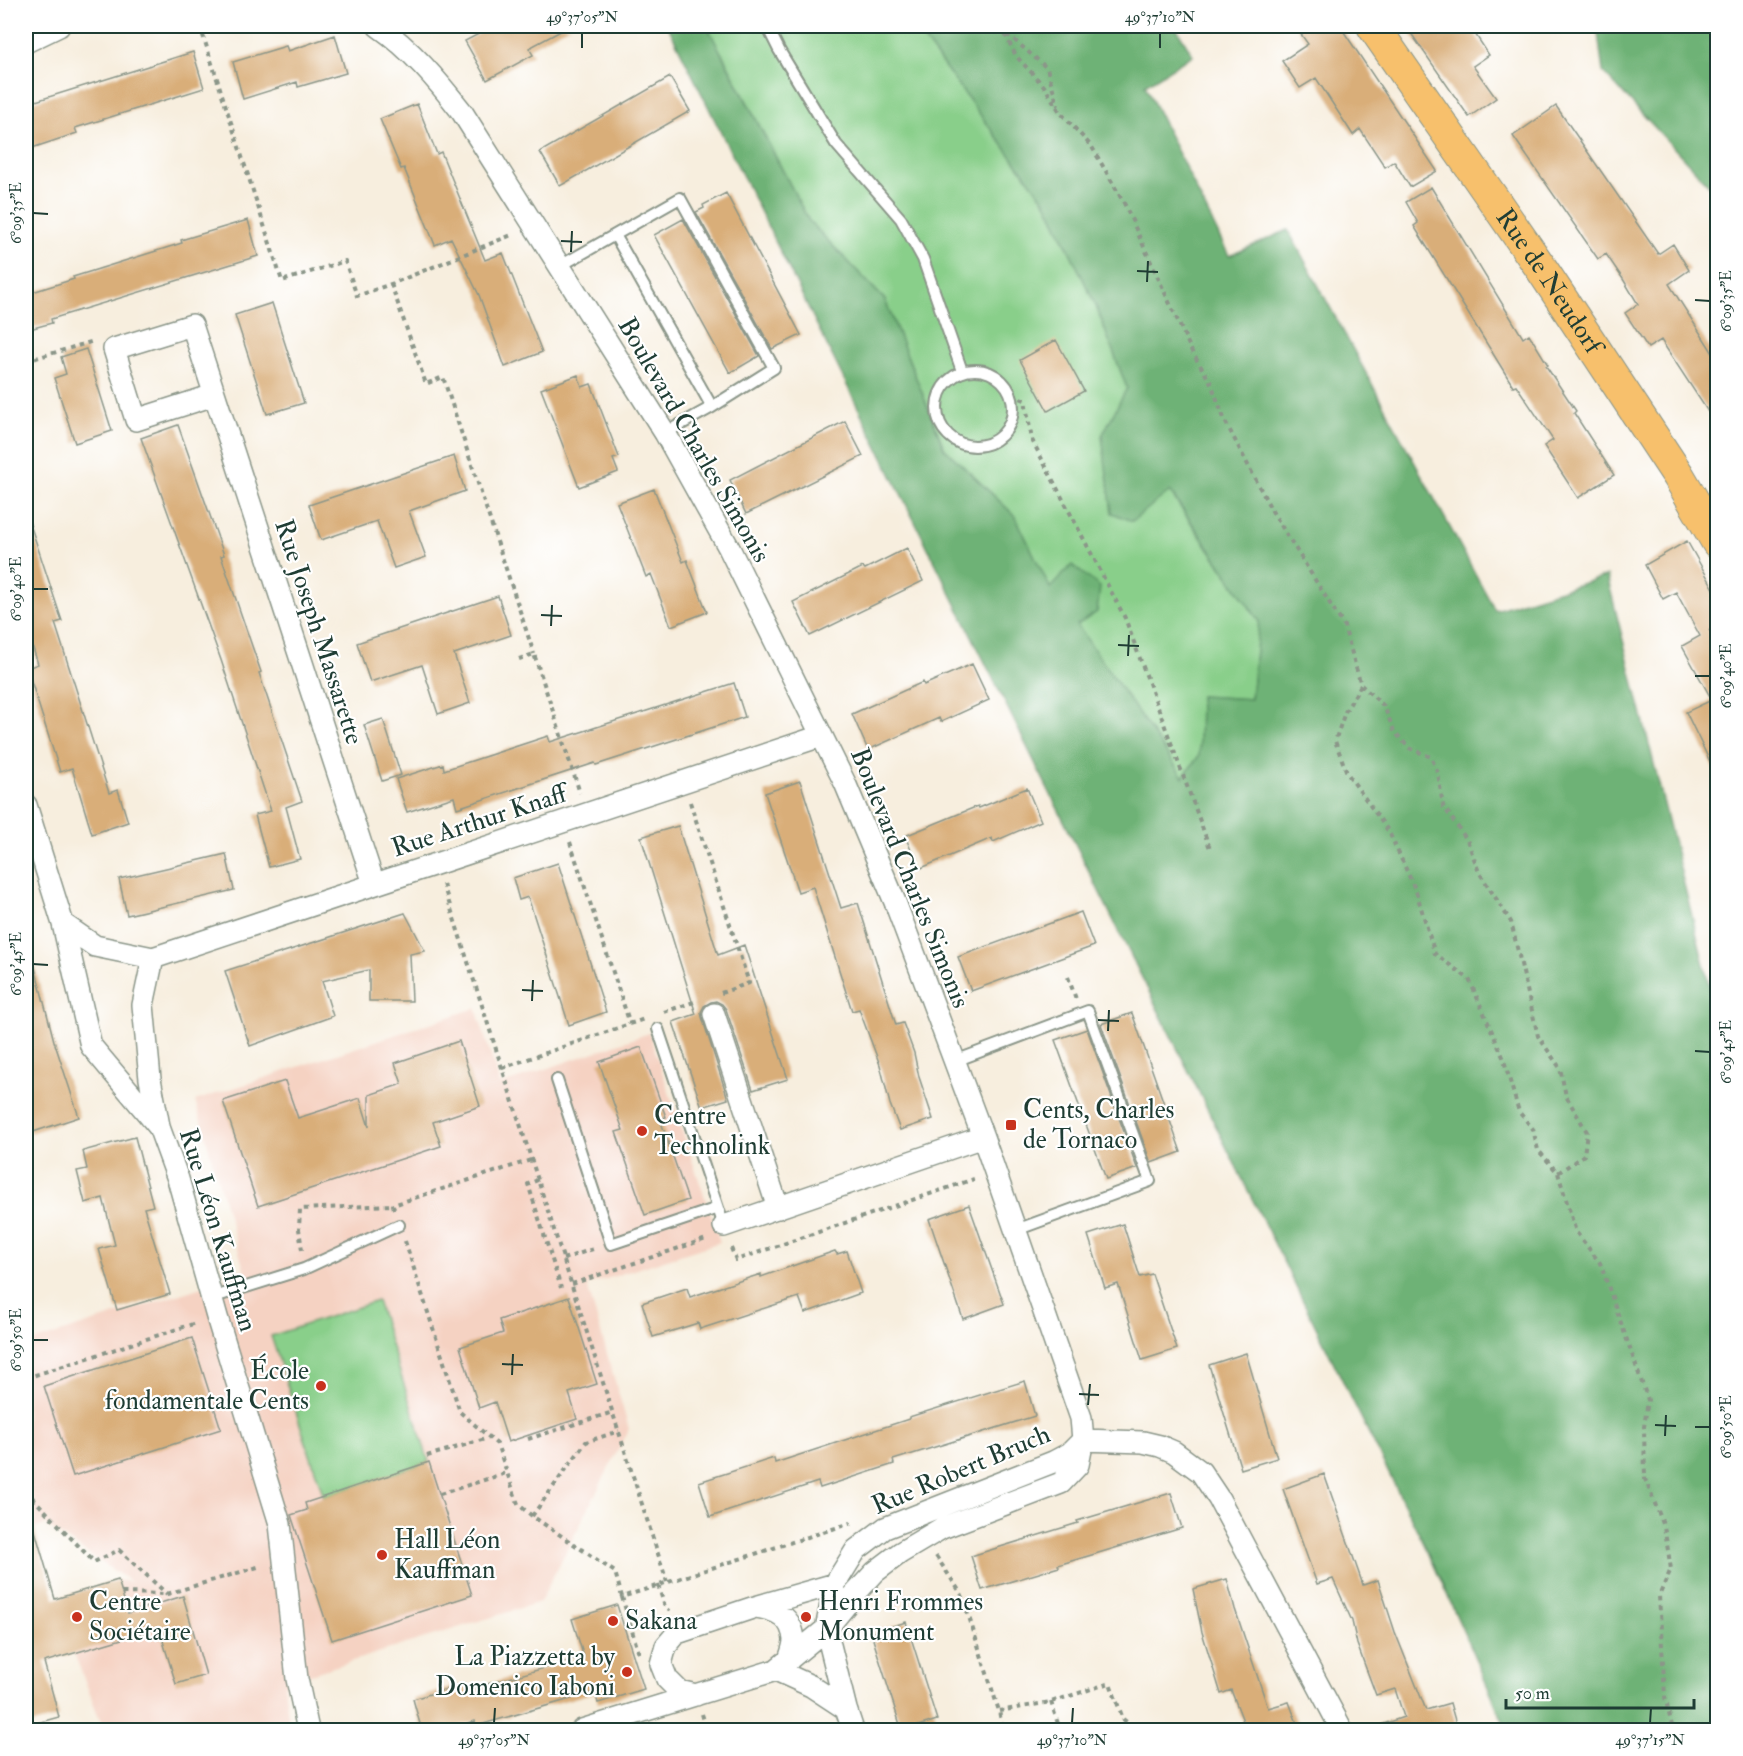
<svg xmlns="http://www.w3.org/2000/svg" width="1743" height="1756" viewBox="0 0 1743 1756" font-family="'IM FELL Double Pica',serif">
  <style>
    .built { fill: #f5d2c2 }
    .green { fill: #89cf8a; stroke: #54865f; stroke-width: 1.5 }
    .forest { fill: #6eb276; stroke: #467855; stroke-width: 1.5 }
    .building { fill: #d9ae79 }
    .lines { fill: none; stroke-linecap: round; stroke-linejoin: round }
    .lane-casing { stroke: #8b9689; stroke-width: 14 }
    .street-casing { stroke: #8b9689; stroke-width: 24 }
    .primary-casing { stroke: #8b9689; stroke-width: 34 }
    .path { stroke: #8b9689; stroke-width: 4; stroke-dasharray: 4.5 4.5; stroke-linecap: butt }
    .lane { stroke: #fff; stroke-width: 10 }
    .street { stroke: #fff; stroke-width: 21 }
    .primary { stroke: #f7c06c; stroke-width: 32 }
    .ticks { fill: none; stroke: #1f3d34; stroke-width: 2 }
    .poi-dot { fill: #c8321e; stroke: #fff; stroke-width: 2 }
    .labels { text-anchor: middle; dominant-baseline: central; stroke-width: 4.5; stroke-linejoin: round; paint-order: stroke }
    .street-label { font-size: 26px; fill: #1f3d34; stroke: #fff }
    .poi-label { font-size: 26px; fill: #1f3d34; stroke: #fff; text-anchor: start }
    .neatline { fill: none; stroke: #1f3d34; stroke-width: 2 }
    .ticks-label { font-size: 15px; text-anchor: middle; fill: #1f3d34 }
  </style>
  <rect width="100%" height="100%" fill="#fff"/>
  <filter id="ink" filterUnits="userSpaceOnUse"><feTurbulence type="fractalNoise" baseFrequency=".0167" numOctaves="2"/><feDisplacementMap in="SourceGraphic" scale="12" xChannelSelector="R" yChannelSelector="G"/><feConvolveMatrix kernelMatrix="1 2 1 2 8 2 1 2 1" color-interpolation-filters="sRGB"/></filter>
  <filter id="wash" filterUnits="userSpaceOnUse"><feTurbulence type="fractalNoise" baseFrequency=".008" numOctaves="4" result="noise"/><feDisplacementMap in="SourceGraphic" scale="24" xChannelSelector="R" yChannelSelector="G"/><feGaussianBlur stdDeviation="1.35" result="paint"/><feColorMatrix in="noise" values="0 0 0 0 0 0 0 0 0 0 0 0 0 0 0 0 0 1.4 0 .05"/><feComposite in="paint" operator="in"/></filter>
  <g filter="url(#wash)">
    <rect width="100%" height="100%" fill="#f7eede"/>
    <path class="built" d="M476,1008L500,1085L649,1033L720,1242L587,1285L629,1429L540,1602L311,1674L284,1685L290,1730H104L74,1653L134,1636L118,1580L131,1582L45,1525L26,1531V1344L245,1273L195,1101Z"/>
    <path class="green" d="M705,26H914L1047,204L1096,306L1127,388L1102,436L1132,521L1169,491L1259,621L1251,699L1200,696L1199,756L1183,777L1050,588L1015,516L944,448L885,300L809,221L725,59Z
      M377,1301L429,1462L324,1497L271,1336Z"/>
    <path class="forest" d="M668,26H707L809,221L885,300L944,448L1015,516L1050,588L1072,565L1100,587L1097,612L1077,625L1183,777L1199,756L1200,696L1251,699L1259,621L1170,491L1132,521L1112,513L1102,436L1127,388L1096,306L1047,204L914,26H1175L1193,55L1145,85L1229,256L1288,230L1495,610L1607,576L1717,1016V1730H1507L1429,1554Z
      M1597,26H1717V194L1603,72Z"/>
    <g id="blocks">
      <path class="building" d="M494,26H570L529,48L533,55L487,80L465,41Z
        M1295,26H1340L1437,171L1410,187L1394,161L1385,167L1360,129L1353,135L1316,78L1300,88L1282,61L1308,44Z
        M1406,26H1470L1489,55L1473,66L1496,98L1469,117Z
        M335,35L346,73L298,87L297,82L243,99L233,62L286,46L288,51Z
        M193,52L204,88L75,128L77,133L26,150V104Z
        M670,77L690,111L560,186L540,152Z
        M417,104L437,154L441,152L485,260L503,253L542,352L505,367L479,295L451,238L435,245L404,168L401,169L380,119Z
        M1556,106L1658,254L1673,244L1689,270L1669,284L1718,361V427L1661,340L1648,348L1625,313L1638,304L1623,279L1606,254L1598,259L1513,136Z
        M1431,187L1523,338L1529,334L1548,365L1546,366L1576,411L1574,413L1614,475L1578,498L1544,446L1553,440L1516,385L1513,386L1414,226L1418,223L1406,202Z
        M726,193L801,335L772,349L696,212L704,208L703,205Z
        M683,219L759,356L730,373L654,235Z
        M248,220L258,256L51,319L52,323L26,330V294L74,279L73,277L182,243L181,240Z
        M272,303L304,403L267,414L235,315Z
        M1056,340L1084,391L1048,411L1020,360Z
        M86,349L112,431L75,443L54,378L66,374L61,357Z
        M578,375L582,387L591,384L619,457L613,459L618,472L579,487L541,389Z
        M845,421L863,456L746,514L730,480Z
        M178,425L224,555L221,556L261,672L259,673L302,801L286,807L300,859L269,867L255,815L271,811L221,660L141,438Z
        M454,456L465,491L409,511L426,557L394,568L377,521L321,540L309,505Z
        M654,489L683,562L687,560L707,612L671,626L651,574L646,577L617,503Z
        M29,521L62,621L55,623L109,793L118,790L128,822L92,834L72,768L60,772L27,668L38,664L26,626V522Z
        M1687,541L1718,596V626L1709,631L1710,630L1718,644V778L1686,712L1712,700L1682,646L1700,636L1676,592L1663,599L1645,565Z
        M907,548L923,581L810,636L793,602L863,567L865,569Z
        M498,596L511,635L454,654L470,703L438,714L422,665L370,682L357,643Z
        M972,664L989,700L941,722L939,718L868,750L852,714L923,682L924,685Z
        M734,683L745,717L596,765L595,763L457,808L454,797L407,812L396,779L443,764L444,770L548,736L550,742Z
        M383,719L401,775L382,781L364,725Z
        M800,781L841,908L858,903L896,1025L903,1023L914,1053L919,1077L933,1119L900,1130L890,1104L880,1065L859,1009L852,1011L813,887L798,892L765,793Z
        M1027,788L1041,821L993,842L992,838L919,869L905,836L978,806L979,808Z
        M678,826L718,955L744,945L788,1079L753,1090L726,1009L722,1004L716,1001L711,1002L704,1006L701,1012L702,1017L728,1099L702,1107L673,1022L696,1014L641,837Z
        M226,854L234,890L127,915L119,879Z
        M558,863L606,1012L569,1025L528,897L519,900L513,878Z
        M1081,912L1094,946L971,991L958,957Z
        M405,913L425,951L410,954L412,1001H369V970L322,981L333,1016L250,1046L225,971Z
        M32,956L54,1041L79,1117L30,1133L26,1120V957Z
        M1132,1013L1181,1152L1151,1163L1101,1024Z
        M1087,1029L1137,1168L1106,1179L1055,1040Z
        M459,1041L480,1106L433,1122L441,1146L258,1206L223,1101L285,1081L298,1118L360,1098L369,1127V1095L402,1084L395,1063Z
        M641,1047L666,1117L660,1119L688,1200L645,1215L616,1132L623,1130L599,1062Z
        M135,1137L153,1206L144,1208L170,1294L117,1310L99,1249L115,1245L103,1198L85,1203L77,1171L87,1169L83,1151Z
        M969,1205L1004,1304L963,1319L929,1219Z
        M1123,1224L1140,1277L1152,1274L1177,1349L1142,1360L1118,1284L1105,1288L1088,1235Z
        M835,1251L837,1254L847,1251L861,1293L805,1313L799,1297L700,1329L698,1323L653,1337L642,1303L687,1288L690,1297L761,1274V1277Z
        M569,1297L597,1384L569,1393L577,1419L508,1442L495,1402L479,1408L460,1347L503,1333L499,1320Z
        M192,1338L221,1429L73,1476L44,1386Z
        M1246,1353L1277,1458L1241,1469L1209,1365Z
        M1025,1381L1035,1416L893,1460L894,1464L820,1488L818,1482L710,1517L699,1482L774,1458L775,1463L909,1419V1417Z
        M429,1462L472,1595L332,1640L291,1515L307,1510L305,1503Z
        M1324,1474L1363,1585L1378,1580L1395,1632L1426,1710L1450,1703L1458,1731H1377V1726L1404,1717L1395,1689L1376,1695L1357,1644L1352,1621L1333,1579L1317,1584L1283,1489Z
        M1171,1493L1182,1528L1058,1565L1059,1567L982,1590L971,1556L1078,1523L1077,1521Z
        M31,1517L55,1599L118,1580L128,1613L183,1596L206,1675L176,1684L159,1628L44,1662L59,1717L26,1726V1518Z
        M1227,1579L1235,1609L1268,1708L1289,1702L1300,1731H1247L1231,1690L1221,1694L1202,1632L1193,1589Z
        M617,1605L644,1689L598,1703L595,1692L476,1726L475,1721L443,1731H422L413,1699L464,1684L466,1690L584,1657L572,1619Z
        M906,1622L937,1720L902,1731L871,1633Z"/>
    </g>
  </g>
  <g filter="url(#ink)">
    <use href="#blocks" fill-opacity="0" stroke="#8b9689" stroke-width="1.5"/>
    <g class="lines">
      <defs>
        <path id="lane" d="M767,26L779,50L836,144L901,219L923,259L962,371
          M615,235L712,407
          M560,266L680,198L774,368L712,407L665,433
          M937 408a38 38 0 1 1 76 0a38 38 0 1 1-76 0Z
          M658,1029L724,1226
          M955,1061L1088,1011L1150,1181L1016,1230
          M557,1080L611,1244L718,1208
          M211,1298L304,1269L399,1225"/>
        <path id="street" d="M378,26C411,49 437,80 462,112L665,433L729,548L845,783L895,902L983,1137L1081,1418L1083,1440L1078,1465L1061,1483L942,1528L900,1553L875,1572L854,1595L826,1629L776,1670L582,1730
          M26,42L59,26
          M214,395L136,420L114,349L192,325L374,884
          M26,805L63,924L91,1046L159,1127L178,1179L217,1317L280,1524L297,1679L308,1730
          M63,924L95,946L153,958L821,736
          M153,958L143,1005L150,1079L159,1126
          M714,1014L778,1208
          M724,1226L983,1137
          M1083,1440L1143,1442L1160,1446L1174,1452L1201,1472L1219,1499L1342,1730
          M756,1607C776,1610 792,1616 794,1640C794,1646 791,1654 789,1660
          M776,1670L811,1686L846,1709
          M696,1695L679,1691L667,1679L661,1664L666,1646L677,1633L755,1607L835,1584
          M853,1730L846,1709L826,1629L835,1584L856,1550L885,1528L1053,1462L1070,1453L1083,1440"/>
        <g id="primary">
          <path id="s1" d="M1373,26L1541,268L1678,475L1718,543"/>
        </g>
      </defs>
      <use href="#lane" class="lane-casing"/>
      <use href="#street" class="street-casing"/>
      <use href="#primary" class="primary-casing"/>
      <path class="path" d="M200,26L282,281L345,261L357,296L391,284L514,234
        M1001,26L1016,56L1044,86L1060,112L1092,147L1124,203L1192,352L1211,383L1225,421L1272,511L1344,626L1361,685L1384,706L1394,731L1409,748L1431,757L1438,773L1443,806L1467,840L1479,872L1511,922L1538,1036L1560,1068L1566,1096L1587,1132L1584,1155L1558,1173
        M1005,26V32L1047,68L1058,106
        M391,284L426,384L443,377L534,654
        M26,361L94,341
        M1012,395L1025,400L1032,440L1125,618L1211,851
        M519,659L534,654L580,793
        M1361,685L1345,712L1335,741L1347,773L1389,832L1416,891L1435,954L1469,979L1503,1057L1519,1112L1533,1129L1538,1150L1558,1173L1576,1232L1600,1263L1648,1400L1644,1427L1645,1479L1664,1526L1671,1569L1659,1596L1665,1697L1673,1730
        M690,802L749,983L721,993
        M570,842L630,1024
        M443,884L667,1582
        M1068,977L1076,999
        M664,1012L694,1002
        M502,1068L644,1019
        M538,1180L528,1184L561,1288
        M394,1209L393,1205L531,1160
        M405,1241L460,1412L497,1444L518,1504L532,1516L615,1572L622,1597L851,1523
        M731,1248L736,1260L974,1179
        M302,1250L299,1229L300,1209L393,1205
        M563,1259L596,1248
        M572,1284L706,1239
        M26,1378L196,1323
        M528,1439L613,1412
        M427,1456L489,1438
        M26,1491L94,1562L119,1550L167,1594
        M440,1494L506,1473
        M532,1516L586,1442L619,1431
        M936,1556L962,1595L999,1711L1003,1730
        M658,1585L665,1607L670,1611
        M122,1593L167,1594L261,1566
        M622,1597L639,1654
        M1051,1702L1060,1730
        M999,1711L1051,1702L1110,1683L1123,1719L1136,1730
        M702,1714L707,1730"/>
      <use href="#lane" class="lane"/>
      <use href="#street" class="street"/>
      <use href="#primary" class="primary"/>
    </g>
  </g>
  <path class="ticks" d="M582,48V33M1160,48V33M33,213L48,214M561,241L582,242M571,252L572,231M1137,271L1158,272M1147,282L1148,261M1695,300L1710,301M33,589H48M541,615L562,616M551,626L552,605M1118,645L1139,646M1128,656L1129,635M1695,676H1710M33,964L48,965M522,990L543,991M532,1001L533,980M1098,1020L1119,1021M1108,1031L1109,1010M1695,1051L1710,1052M33,1340H48M502,1364L523,1365M512,1375L513,1354M1079,1394L1099,1395M1088,1405L1090,1384M1655,1425L1676,1426M1695,1427H1710M1665,1436L1666,1415M494,1723L495,1708M1072,1723L1073,1708M1650,1723L1651,1708"/>
  <g class="poi-dot">
    <rect x="1005" y="1119" width="12" height="12" rx="3"/>
    <circle cx="642" cy="1131" r="6"/>
    <circle cx="321" cy="1386" r="6"/>
    <circle cx="382" cy="1555" r="6"/>
    <circle cx="77" cy="1617" r="6"/>
    <circle cx="806" cy="1617" r="6"/>
    <circle cx="613" cy="1621" r="6"/>
    <circle cx="627" cy="1672" r="6"/>
  </g>
  <g class="labels">
    <g class="street-label">
      <text stroke="none"><textPath href="#s1" startOffset="310">Rue de Neudorf</textPath></text>
      <text transform="translate(694 440) rotate(60)">Boulevard Charles Simonis</text>
      <text transform="translate(319 632) rotate(72)">Rue Joseph Massarette</text>
      <text transform="translate(479 821) rotate(-18)">Rue Arthur Knaff</text>
      <text transform="translate(910 878) rotate(68)">Boulevard Charles Simonis</text>
      <text transform="translate(218 1230) rotate(73)">Rue Léon Kauffman</text>
      <text transform="translate(961 1470) rotate(-23)">Rue Robert Bruch</text>
    </g>
    <g class="poi-label">
      <text x="1023" y="1110">Cents, Charles<tspan x="1023" dy="30">de Tornaco</tspan></text>
      <text x="654" y="1116">Centre<tspan x="654" dy="30">Technolink</tspan></text>
      <text x="309" y="1371" text-anchor="end">École<tspan x="309" dy="30">fondamentale Cents</tspan></text>
      <text x="394" y="1540">Hall Léon<tspan x="394" dy="30">Kauffman</tspan></text>
      <text x="89" y="1602">Centre<tspan x="89" dy="30">Sociétaire</tspan></text>
      <text x="818" y="1602">Henri Frommes<tspan x="818" dy="30">Monument</tspan></text>
      <text x="625" y="1621">Sakana</text>
      <text x="615" y="1657" text-anchor="end">La Piazzetta by<tspan x="615" dy="30">Domenico Iaboni</tspan></text>
    </g>
  </g>
  <rect width="1743" height="1756" fill="none" stroke="#fff" stroke-width="66"/>
  <path d="M1506 1699v9h188v-9" fill="none" stroke="#1f3d34" stroke-width="3"/>
  <text x="1515" y="1699" font-size="18" fill="#1f3d34" stroke="#ffffff" stroke-width="4.5" paint-order="stroke">50 m</text>
  <rect x="33" y="33" width="1677" height="1690" class="neatline"/>
  <g class="ticks-label">
    <text x="582" y="22">49°37'05"N</text>
    <text x="1160" y="22">49°37'10"N</text>
    <text transform="translate(16 213) rotate(-90)" y="5">6°09'35"E</text>
    <text transform="translate(1726 301) rotate(-90)" y="5">6°09'35"E</text>
    <text transform="translate(16 589) rotate(-90)" y="5">6°09'40"E</text>
    <text transform="translate(1726 676) rotate(-90)" y="5">6°09'40"E</text>
    <text transform="translate(16 964) rotate(-90)" y="5">6°09'45"E</text>
    <text transform="translate(1726 1052) rotate(-90)" y="5">6°09'45"E</text>
    <text transform="translate(16 1340) rotate(-90)" y="5">6°09'50"E</text>
    <text transform="translate(1726 1427) rotate(-90)" y="5">6°09'50"E</text>
    <text x="494" y="1745">49°37'05"N</text>
    <text x="1072" y="1745">49°37'10"N</text>
    <text x="1650" y="1745">49°37'15"N</text>
  </g>
</svg>
